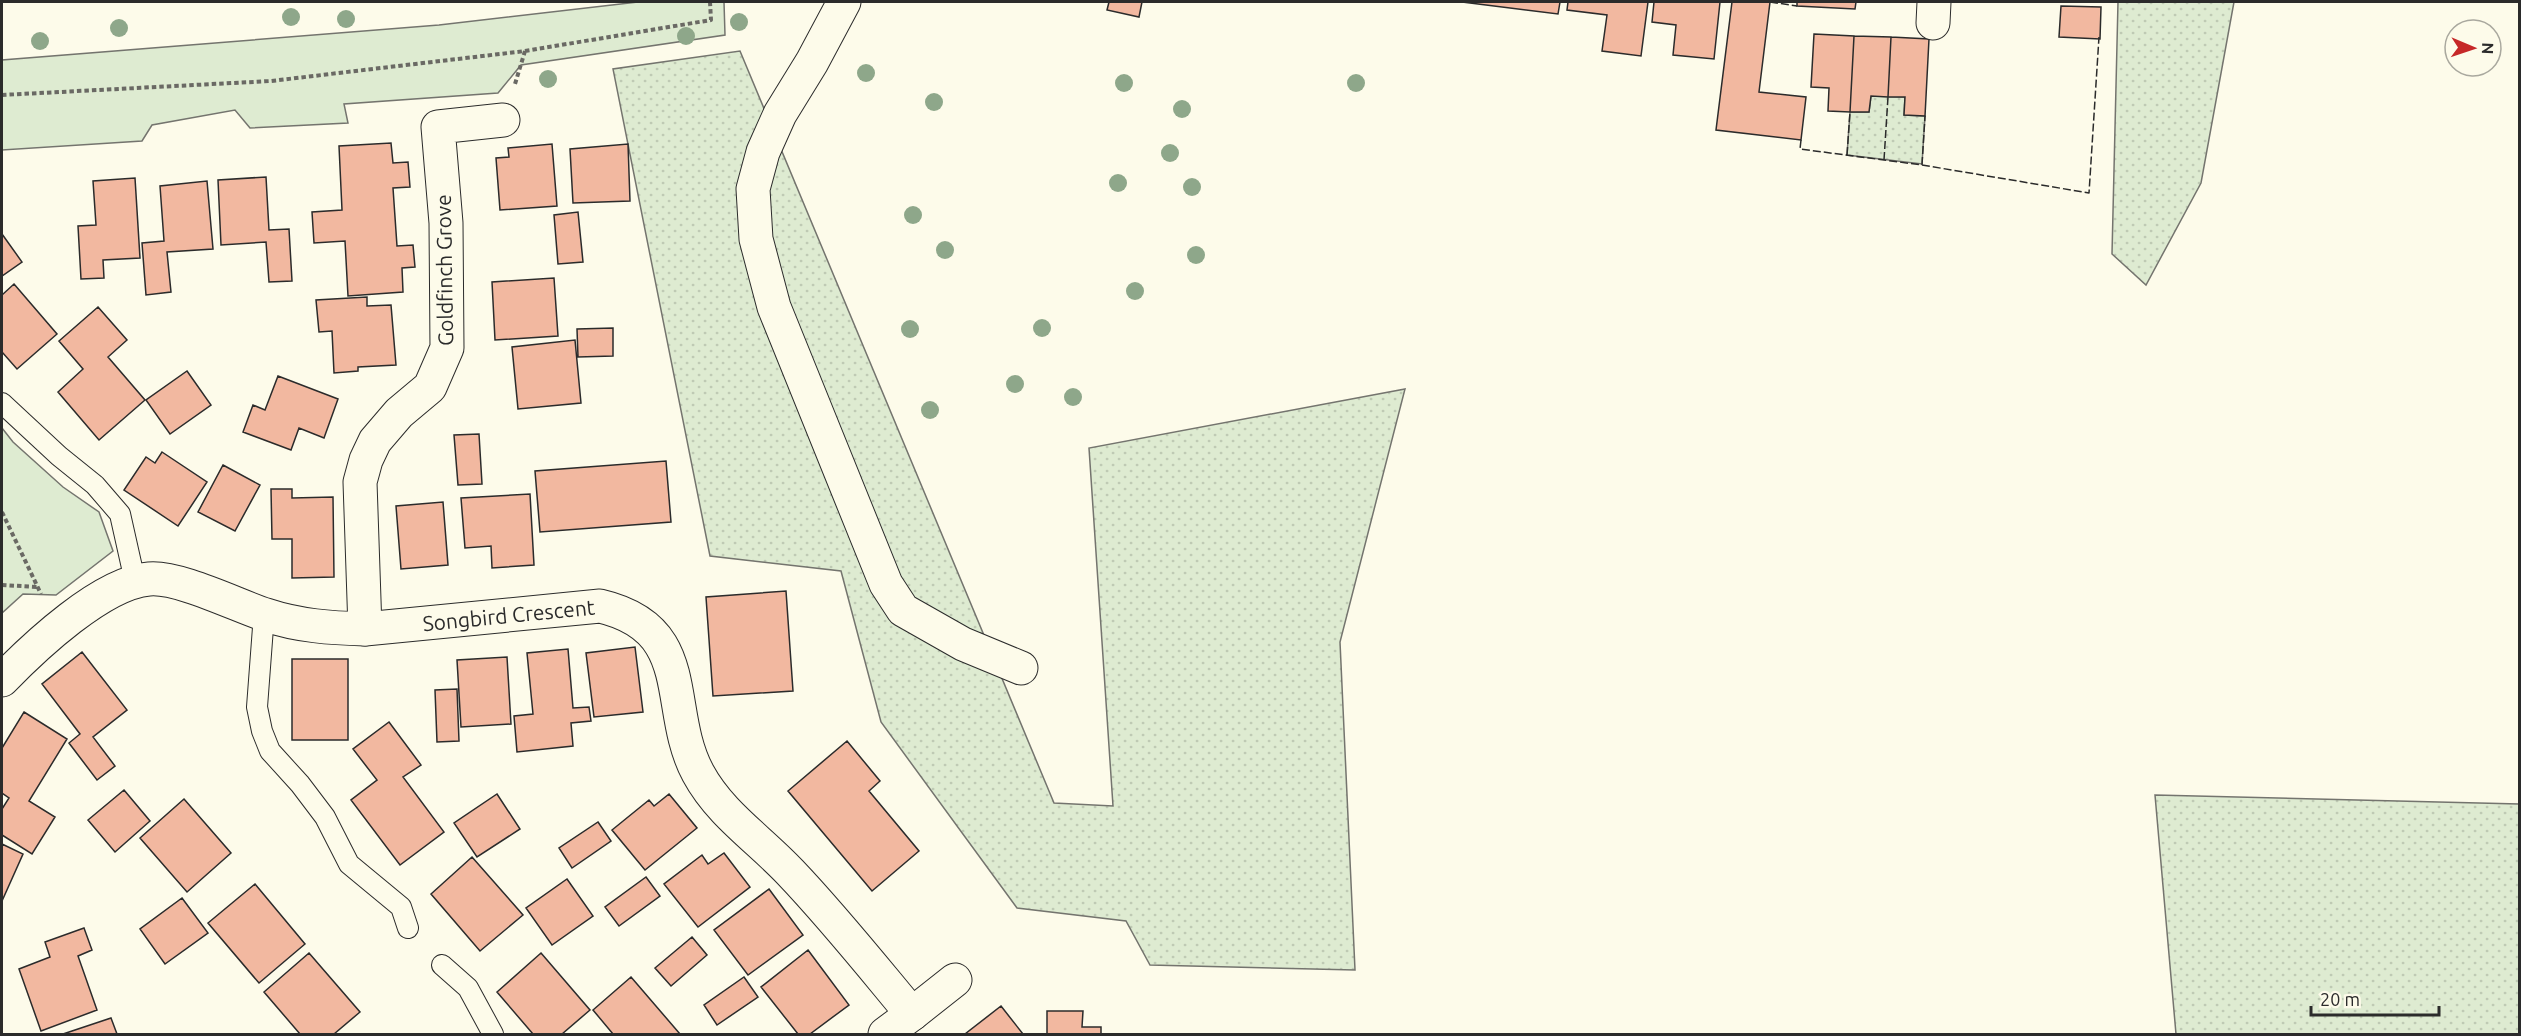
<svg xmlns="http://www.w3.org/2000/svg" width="2521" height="1036" viewBox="0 0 2521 1036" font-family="Ubuntu,sans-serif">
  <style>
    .grass { fill: url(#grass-dots); stroke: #74746e; stroke-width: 1.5 }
    .park { fill: #deebd1; stroke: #74746e; stroke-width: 1.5 }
    .building { fill: #f2b8a0; stroke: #2b2b2b; stroke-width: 1.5 }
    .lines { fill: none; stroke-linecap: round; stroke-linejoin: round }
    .lane-casing { stroke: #2b2b2b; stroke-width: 22 }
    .street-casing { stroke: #2b2b2b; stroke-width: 35 }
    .path { stroke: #6a6964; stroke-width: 4; stroke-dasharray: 4.5 3; stroke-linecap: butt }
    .lane { stroke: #fdfbea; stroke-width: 20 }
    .street { stroke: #fdfbea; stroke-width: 33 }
    .fence { stroke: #2b2b2b; stroke-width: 1.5; stroke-dasharray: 8 3; stroke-linecap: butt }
    .tree { fill: #8ea78a }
    .labels { text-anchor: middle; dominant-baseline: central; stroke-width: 4.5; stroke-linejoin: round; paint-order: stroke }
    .street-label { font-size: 21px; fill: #2b2b2b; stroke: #fdfbea }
  </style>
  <defs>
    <pattern id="grass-dots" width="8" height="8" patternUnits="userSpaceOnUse" patternTransform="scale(1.5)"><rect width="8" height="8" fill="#deebd1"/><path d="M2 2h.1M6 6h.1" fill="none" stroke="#bfcab4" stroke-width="1.8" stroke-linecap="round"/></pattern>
  </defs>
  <rect width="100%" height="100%" fill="#fdfbea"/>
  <path class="grass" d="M2118,2H2234L2201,183L2146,285L2112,254Z
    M740,51L1054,803L1113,806L1089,448L1405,389L1340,642L1355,970L1150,965L1126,921L1017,908L881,722L841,571L710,556L613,69Z
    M1871,96L1905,97L1904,115L1925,116L1922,164L1847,155L1850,112H1869Z
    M2155,795L2519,804V1034H2176Z"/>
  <path class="park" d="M638,2H724L725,35L521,65L498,93L344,104L348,123L250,128L235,110L152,125L142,141L2,150V60L439,25Z
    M2,428L13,442L63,487L99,512L113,551L56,595L23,594L2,613Z"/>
  <path class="building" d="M1109,2H1142L1139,17L1107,10Z
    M1462,2H1560L1558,14Z
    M1568,2H1648L1641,56L1602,51L1607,15L1567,10Z
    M1654,2H1720L1714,59L1673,55L1676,25L1652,22Z
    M1732,2H1770L1759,92L1806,97L1801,140L1716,130Z
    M1797,2H1856L1855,9L1797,6Z
    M2061,6L2101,7L2100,39L2059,37Z
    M1814,34L1854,36L1850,112L1828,111L1829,88L1811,87Z
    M1854,36L1891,37L1888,97L1871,96L1869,112H1850Z
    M1891,37L1929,39L1925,116L1904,115L1905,97H1888Z
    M391,143L393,163L408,162L410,187L393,188L397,246L413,245L415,267L402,268L403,292L348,296L345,241L314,243L312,212L342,210L339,146Z
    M552,144L557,206L500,210L496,158L509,157L508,148Z
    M628,144L630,201L573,203L570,149Z
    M266,177L269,230L289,229L292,281L269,282L266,242L221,245L218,180Z
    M135,178L140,258L103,260L104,278L81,279L78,226L96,225L93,181Z
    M207,181L213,249L167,252L171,292L146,295L142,243L164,241L160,186Z
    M578,212L583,262L558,264L554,215Z
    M2,234L22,262L2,276Z
    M554,278L558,336L495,340L492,282Z
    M14,284L57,334L17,369L2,352V295Z
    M367,297V306L391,305L396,365L358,367V371L334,373L332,331L319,332L316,300Z
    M98,307L127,340L108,357L145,400L99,440L58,392L83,369L59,341Z
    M613,328V356L578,357L577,329Z
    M575,340L581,403L518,409L512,347Z
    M187,371L211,405L170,434L146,400Z
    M278,376L338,399L324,438L299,428L291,450L243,432L253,405L265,410Z
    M479,434L482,484L458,485L454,435Z
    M162,452L207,482L178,526L124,490L146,457L155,463Z
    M666,461L671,522L540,532L535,471Z
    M223,465L260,485L235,531L198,512Z
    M271,489H292V498L333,497L334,577L292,578V539H272Z
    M530,494L534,565L492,568L491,546L465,548L461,498Z
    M443,502L448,565L401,569L396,506Z
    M786,591L793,691L713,696L706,597Z
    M635,647L643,712L594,717L586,653Z
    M568,649L573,708L589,707L591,721L571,723L573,746L517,752L514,716L533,714L527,653Z
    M82,652L127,710L93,737L115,766L97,780L69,743L80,734L42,684Z
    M507,657L511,724L461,727L457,660Z
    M292,659H348V740H292Z
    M457,689L459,741L437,742L435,690Z
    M24,712L67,739L29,801L55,817L32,854L2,835V809L9,798L2,793V748Z
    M389,722L421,765L403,777L444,832L400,865L351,800L377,780L353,749Z
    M847,741L880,781L869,791L919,851L872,891L788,791Z
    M124,790L150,821L115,852L88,820Z
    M497,794L520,829L477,857L454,823Z
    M669,794L697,828L645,870L612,830L649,800L654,806Z
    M184,799L231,853L187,892L140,838Z
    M598,822L611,841L572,868L559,848Z
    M2,844L23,854L2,901Z
    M724,853L750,887L698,927L664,884L702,855L708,864Z
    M472,857L523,915L480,951L431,894Z
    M646,877L660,896L619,926L605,907Z
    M567,879L593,916L552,945L526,908Z
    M255,884L305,944L259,983L208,923Z
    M769,889L803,935L748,975L714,930Z
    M182,898L208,933L165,964L140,929Z
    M84,928L92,950L78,956L97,1010L41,1031L19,969L50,957L45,942Z
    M692,937L707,955L671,986L655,968Z
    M808,950L849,1005L810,1034H798L761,987Z
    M309,953L360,1012L334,1034H300L264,992Z
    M541,953L590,1010L562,1034H533L497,992Z
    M631,977L680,1034H613L593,1010Z
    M744,977L758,997L717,1025L704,1005Z
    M1001,1006L1023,1034H965Z
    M1047,1011H1083L1082,1027H1101V1034H1047Z
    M111,1018L117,1034H63Z"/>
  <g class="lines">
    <defs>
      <path id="lane" d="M2,403L59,456L95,485L120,514L135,581
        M264,614L257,707L262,731L270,751L300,784L325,817L349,864L401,907L408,928
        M442,965L468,988L493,1034"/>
      <g id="street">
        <path d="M844,2L812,62L780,114L763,152L753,189L756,239L774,307L886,584L903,610L963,644L1021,668"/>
        <path d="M1933,23L1934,2"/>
        <path d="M365,629L360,482L366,460L375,441L399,413L430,387L447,348L446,223L438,127L503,120"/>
        <path id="s1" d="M2,680C35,646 102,583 149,579C178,576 238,606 266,615C299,626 331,628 365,629L600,606C698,629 663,708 698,773C720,814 759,839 790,872C833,917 872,966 912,1014L885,1034"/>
        <path d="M912,1014L955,980"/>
      </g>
    </defs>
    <use href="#lane" class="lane-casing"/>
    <use href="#street" class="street-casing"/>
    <path class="path" d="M525,51L711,20L710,2
      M2,95L271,81L525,51L515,84
      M2,512L41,594
      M2,585L37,587"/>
    <use href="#lane" class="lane"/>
    <use href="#street" class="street"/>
    <path class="fence" d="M1770,2L1797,6
      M1801,140L1800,149L1922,165L2089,193L2099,37
      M1847,155L1850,112
      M1884,160L1888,97
      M1922,165L1925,116"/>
  </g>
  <g class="tree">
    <circle cx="291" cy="17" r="9"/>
    <circle cx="346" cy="19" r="9"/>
    <circle cx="739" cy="22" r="9"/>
    <circle cx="119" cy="28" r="9"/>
    <circle cx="686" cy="36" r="9"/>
    <circle cx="40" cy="41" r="9"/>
    <circle cx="866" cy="73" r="9"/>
    <circle cx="548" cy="79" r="9"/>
    <circle cx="1124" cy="83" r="9"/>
    <circle cx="1356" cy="83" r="9"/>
    <circle cx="934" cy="102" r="9"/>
    <circle cx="1182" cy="109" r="9"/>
    <circle cx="1170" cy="153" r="9"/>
    <circle cx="1118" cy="183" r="9"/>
    <circle cx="1192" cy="187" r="9"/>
    <circle cx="913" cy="215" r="9"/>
    <circle cx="945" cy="250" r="9"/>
    <circle cx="1196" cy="255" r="9"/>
    <circle cx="1135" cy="291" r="9"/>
    <circle cx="1042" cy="328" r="9"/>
    <circle cx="910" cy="329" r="9"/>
    <circle cx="1015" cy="384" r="9"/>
    <circle cx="1073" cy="397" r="9"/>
    <circle cx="930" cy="410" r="9"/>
  </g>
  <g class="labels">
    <g class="street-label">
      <text transform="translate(444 270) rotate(-91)">Goldfinch Grove</text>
      <text stroke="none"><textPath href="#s1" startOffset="549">Songbird Crescent</textPath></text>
    </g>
  </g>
  <rect width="2521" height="1036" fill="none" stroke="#2b2b2b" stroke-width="6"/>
  <g transform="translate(2473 48) rotate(92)"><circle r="28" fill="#fdfbea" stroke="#a9a89e" stroke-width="1.5"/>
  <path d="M0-4.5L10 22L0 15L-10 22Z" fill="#c62828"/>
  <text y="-9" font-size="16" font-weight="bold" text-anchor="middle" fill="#2b2b2b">N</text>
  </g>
  <path d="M2311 1006v9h128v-9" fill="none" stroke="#2b2b2b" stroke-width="3"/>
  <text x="2320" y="1006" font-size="18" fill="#2b2b2b" stroke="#fdfbea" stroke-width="4.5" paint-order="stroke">20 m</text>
</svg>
